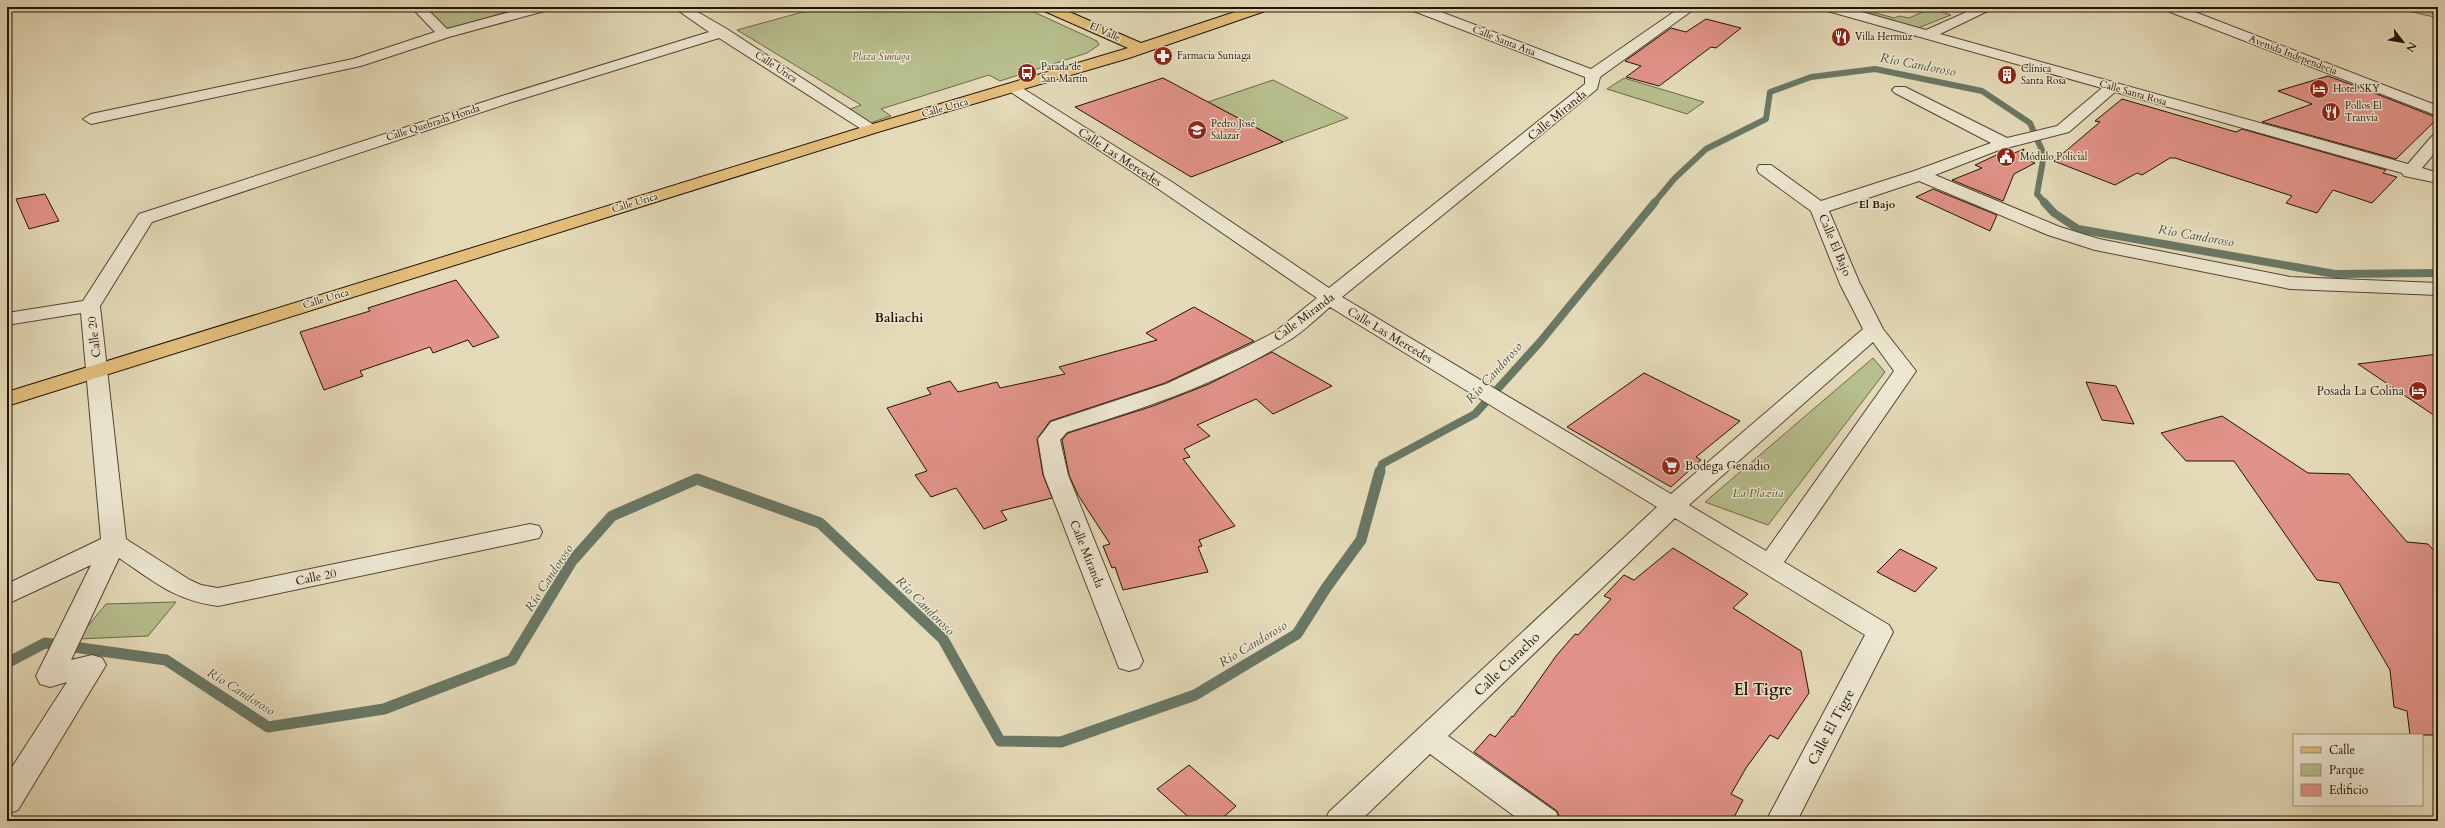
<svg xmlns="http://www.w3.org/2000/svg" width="2445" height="828" viewBox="0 0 2445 828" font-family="Cardo,serif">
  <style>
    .green { fill: #b7be8d; stroke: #6d6846 }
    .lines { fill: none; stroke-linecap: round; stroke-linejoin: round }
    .stream-far2 { stroke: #697865; stroke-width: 6 }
    .stream-far1 { stroke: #697865; stroke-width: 8 }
    .stream { stroke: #697865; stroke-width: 11 }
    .building { fill: #e29389; stroke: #231300 }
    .minor-casing { stroke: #53452e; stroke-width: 2 }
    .major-casing { stroke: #231300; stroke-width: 2 }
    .minor { fill: #ede7d1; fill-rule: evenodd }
    .major { fill: #e2bd7c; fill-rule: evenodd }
    .labels { text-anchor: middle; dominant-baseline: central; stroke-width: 3; stroke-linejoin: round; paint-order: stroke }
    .far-street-label { font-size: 10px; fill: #231300; stroke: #ede7d1 }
    .far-poi-label { font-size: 10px; fill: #231300; stroke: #ede7d1; text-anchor: start }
    .far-park-label { font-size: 10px; font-style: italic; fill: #574f31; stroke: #ede7d1 }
    .far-neighbourhood-label { font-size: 11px; font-weight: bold; fill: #231300; stroke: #ede7d1 }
    .street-label { font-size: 12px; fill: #231300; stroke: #ede7d1 }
    .poi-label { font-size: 12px; fill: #231300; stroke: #ede7d1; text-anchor: end }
    .park-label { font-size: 12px; font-style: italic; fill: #574f31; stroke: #ede7d1 }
    .water-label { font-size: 13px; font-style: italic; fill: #4c4e3b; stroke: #ede7d1 }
    .neighbourhood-label { font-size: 13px; font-weight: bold; fill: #231300; stroke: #ede7d1 }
    .near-street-label { font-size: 14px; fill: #231300; stroke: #ede7d1 }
    .near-neighbourhood-label { font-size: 16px; font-weight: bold; fill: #231300; stroke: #ede7d1 }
  </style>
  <rect width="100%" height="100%" fill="#e4dab8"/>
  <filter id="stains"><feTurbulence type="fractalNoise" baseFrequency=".005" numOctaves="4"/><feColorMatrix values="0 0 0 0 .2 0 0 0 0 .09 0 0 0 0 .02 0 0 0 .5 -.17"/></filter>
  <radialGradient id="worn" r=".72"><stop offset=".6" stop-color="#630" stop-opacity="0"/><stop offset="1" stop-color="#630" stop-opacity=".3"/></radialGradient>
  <path class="green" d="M418,7H544L444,34Z
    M821,7H1023L1097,41L1099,45L1087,53L1000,81L989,75L881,109L891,116L870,123L848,110L861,105L737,30Z
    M1927,7L1951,15L1918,28L1864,13H1876L1894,18L1899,16L1909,18L1925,11L1919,9Z
    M2392,7H2418L2438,14V18Z
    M1624,78L1704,102L1687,114L1607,89Z
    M1273,80L1348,118L1283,142L1208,102Z
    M1873,358L1885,372L1768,525L1705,502Z
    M176,602L148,636L77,639L106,604Z"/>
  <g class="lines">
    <path class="stream-far2" d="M1654,203L1675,178L1706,149L1766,119L1770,92L1811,77L1875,69L1982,91L2030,123L2044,155L2037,194L2045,203"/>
    <path class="stream-far1" d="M2044,202L2054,213L2078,229L2335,274L2438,273
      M1380,472L1382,464L1475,414L1540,342L1655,202"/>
    <path class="stream" d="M7,663L45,643L166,660L268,727L384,709L512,660L572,561L612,516L697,479L820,523L943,639L1000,741L1061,742L1195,695L1297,634L1326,588L1361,540L1380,471"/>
  </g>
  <path class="building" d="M1706,19L1741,28L1716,48L1711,47L1659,86L1626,77L1641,66L1625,61L1671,28L1686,32Z
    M2328,76L2369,91L2438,118L2396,159L2262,122L2312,104L2278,91Z
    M1163,78L1283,142L1191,177L1075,107Z
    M2122,99L2236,132L2242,129L2386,170L2383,173L2397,177L2372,203L2333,190L2317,213L2286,203L2292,196L2175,158H2170L2142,175L2137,173L2115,185L2054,161L2100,122L2095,121Z
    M2024,149L2021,157L2035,163L2014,174L2003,201L1952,180L1982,168L1975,165L2005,151L2012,154Z
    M1933,189L1997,215L1990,231L1916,197Z
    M45,194L59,221L29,229L16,199Z
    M456,280L499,337L473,347L468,340L433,353L430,347L360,371L363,376L324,390L300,332L370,311L368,308Z
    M1194,307L1254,341L1165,383L1050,421L1037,439L1043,475L1052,498L1001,511L1007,520L984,529L956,488L931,497L915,475L927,471L887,408L931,394L927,388L950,381L958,392L997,382L1000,388L1065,374L1059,367L1157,340L1146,333Z
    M1272,352L1332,386L1273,414L1256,399L1197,425L1210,436L1184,449L1190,457L1183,459L1235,526L1199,540L1202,546L1198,547L1208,572L1123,590L1115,567L1112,568L1103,546L1110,544L1078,495L1069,475L1062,440L1068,433L1153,406L1209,384Z
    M2438,354V418L2358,364Z
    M1644,373L1740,421L1696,457L1701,460L1671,487L1567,427Z
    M2086,382L2116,386L2134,424L2102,420Z
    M2222,416L2308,473L2349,474L2407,542L2428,544L2438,555V735H2410L2407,711L2394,707L2390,670L2339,583L2317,580L2234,461H2186L2161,433Z
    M1673,548L1748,594L1733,608L1801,651L1809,693L1778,739L1770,735L1746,768L1731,794L1743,800L1732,821H1561L1557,811L1474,752L1490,734L1495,737L1512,716L1513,717L1556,656L1575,634L1578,635L1611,599L1604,596L1624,575L1634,580Z
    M1900,549L1937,568L1915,592L1877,572Z
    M1189,765L1236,806L1219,821H1193L1157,789Z"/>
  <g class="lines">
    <defs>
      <path id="minor" d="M411,7H425L447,29L528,7H550L548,10L449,37L361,66L91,124L83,119L91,114L353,59L435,32Z
        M673,7H689L727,29L880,129L878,132H866L719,38L512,102L152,222L100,306L126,539L190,580L201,585L218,588L530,524L539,526L542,532L539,538L530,540L218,606C174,600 155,582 119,558L71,660L92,655L102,658L106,665L18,810L7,814V775L67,682L50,687L40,684L36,676L91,565L7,604V584L101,539L81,313L7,325V313L83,301L139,214L502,96L709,32Z
        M1409,7H1428L1591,69L1681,7H1697L1600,77L1597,89L1342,297L1671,494L1863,329L1840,284L1811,211L1759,173L1757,169L1759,165H1771L1821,201L1914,171L1991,143L1895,93L1892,90L1895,87H1905L2007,138L2057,126L2102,88L1824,10L1822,7H1844L1926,30L1978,7H1996L1940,34L2408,164L2432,136L2438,134V149L2422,168L2438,173V183L2404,176L2402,173L2115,92L2069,132L1999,150L1935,175L2060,227L2099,239L2290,277L2438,283V295L2290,289L2095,250L2048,235L1919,181L1829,211L1860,284L1883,329L1916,371L1784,562L1889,625L1893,632L1797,821H1766L1865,635L1675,518L1448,736L1556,812L1560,821H1521L1430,754L1360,821H1325L1329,812L1657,507L1330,307C1317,318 1303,332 1288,341C1221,383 1143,409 1067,432L1060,440L1068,475L1143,661L1139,668L1129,671L1119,668L1044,475L1038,439L1051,422L1166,384L1248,346L1275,332L1317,298L1160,190L1006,89L1014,84L1019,86L1172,182L1329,288L1585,84V77L1411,10ZM1873,342L1894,371L1766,551L1689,505Z
        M2163,7H2182L2438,106V116L2165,10Z"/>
      <path id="major" d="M1040,7H1058L1141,43L1250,7H1270L1268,10L1129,58L878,132L7,406V392L866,126L1128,48L1042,10Z
        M2429,7H2438V12Z"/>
    </defs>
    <use href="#minor" class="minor-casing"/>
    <use href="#major" class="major-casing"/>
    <use href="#minor" class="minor"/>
    <use href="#major" class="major"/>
  </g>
  <defs>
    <symbol id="restaurant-disc" viewBox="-11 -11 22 22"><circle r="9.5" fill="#8f2418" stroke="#ede7d1"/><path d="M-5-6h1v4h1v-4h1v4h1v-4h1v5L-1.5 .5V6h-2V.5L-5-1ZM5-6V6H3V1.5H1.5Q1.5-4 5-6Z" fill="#fff"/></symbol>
    <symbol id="pharmacy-disc" viewBox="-11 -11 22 22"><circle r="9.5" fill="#8f2418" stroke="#ede7d1"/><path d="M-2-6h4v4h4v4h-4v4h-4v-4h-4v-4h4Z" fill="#fff"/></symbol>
    <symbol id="bus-disc" viewBox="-11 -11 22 22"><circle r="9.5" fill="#8f2418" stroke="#ede7d1"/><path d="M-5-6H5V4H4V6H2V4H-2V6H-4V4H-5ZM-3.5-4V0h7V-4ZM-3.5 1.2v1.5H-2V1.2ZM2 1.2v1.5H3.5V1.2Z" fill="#fff"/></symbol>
    <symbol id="building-disc" viewBox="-11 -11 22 22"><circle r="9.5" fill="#8f2418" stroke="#ede7d1"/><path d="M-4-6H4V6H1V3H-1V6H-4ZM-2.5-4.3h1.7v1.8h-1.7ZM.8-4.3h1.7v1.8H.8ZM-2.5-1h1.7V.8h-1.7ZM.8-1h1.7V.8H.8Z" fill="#fff"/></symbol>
    <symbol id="hotel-disc" viewBox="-11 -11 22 22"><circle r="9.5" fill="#8f2418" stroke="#ede7d1"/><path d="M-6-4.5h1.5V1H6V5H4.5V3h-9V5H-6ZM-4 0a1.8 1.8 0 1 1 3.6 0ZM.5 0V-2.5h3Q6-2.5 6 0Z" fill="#fff"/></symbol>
    <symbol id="school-disc" viewBox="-11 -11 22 22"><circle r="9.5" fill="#8f2418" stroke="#ede7d1"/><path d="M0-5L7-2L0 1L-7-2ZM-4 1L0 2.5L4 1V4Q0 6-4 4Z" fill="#fff"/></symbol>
    <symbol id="civic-disc" viewBox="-11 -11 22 22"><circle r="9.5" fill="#8f2418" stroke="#ede7d1"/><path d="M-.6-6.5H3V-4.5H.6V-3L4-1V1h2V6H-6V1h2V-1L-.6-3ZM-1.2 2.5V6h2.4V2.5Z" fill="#fff"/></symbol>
    <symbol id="supermarket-disc" viewBox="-11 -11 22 22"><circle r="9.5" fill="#8f2418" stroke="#ede7d1"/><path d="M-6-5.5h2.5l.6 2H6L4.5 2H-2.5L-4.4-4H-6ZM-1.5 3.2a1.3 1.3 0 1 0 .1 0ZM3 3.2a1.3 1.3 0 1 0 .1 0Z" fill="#fff"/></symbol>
  </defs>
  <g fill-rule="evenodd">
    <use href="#restaurant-disc" x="1830" y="26" width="22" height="22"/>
    <use href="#pharmacy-disc" x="1152" y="45" width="22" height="22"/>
    <use href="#bus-disc" x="1016" y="62" width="22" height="22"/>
    <use href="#building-disc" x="1996" y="64" width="22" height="22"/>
    <use href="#hotel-disc" x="2308" y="78" width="22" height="22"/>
    <use href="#restaurant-disc" x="2320" y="101" width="22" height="22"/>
    <use href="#school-disc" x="1186" y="119" width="22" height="22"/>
    <use href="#civic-disc" x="1995" y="146" width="22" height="22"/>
    <use href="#hotel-disc" x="2407" y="380" width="22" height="22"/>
    <use href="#supermarket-disc" x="1660" y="455" width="22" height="22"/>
  </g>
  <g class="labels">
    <g class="far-street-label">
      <text transform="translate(1105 32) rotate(24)">El Valle</text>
      <text transform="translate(1504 41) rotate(21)">Calle Santa Ana</text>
      <text transform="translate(2293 55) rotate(21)">Avenida Independecia</text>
      <text transform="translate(776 67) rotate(33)">Calle Úrica</text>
      <text transform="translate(2133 93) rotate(16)">Calle Santa Rosa</text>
      <text transform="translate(945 108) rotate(-16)">Calle Urica</text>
      <text transform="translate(433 123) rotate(-18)">Calle Quebrada Honda</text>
      <text transform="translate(635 203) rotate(-17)">Calle Urica</text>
      <text transform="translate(326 299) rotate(-17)">Calle Urica</text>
    </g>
    <g class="far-poi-label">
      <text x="1855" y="37">Villa Hermuz</text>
      <text x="1177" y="56">Farmacia Suniaga</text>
      <text x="1041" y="67">Parada de<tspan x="1041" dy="12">San Martín</tspan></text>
      <text x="2021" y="69">Clínica<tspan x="2021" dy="12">Santa Rosa</tspan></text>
      <text x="2333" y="89">Hotel SKY</text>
      <text x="2345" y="106">Pollos El<tspan x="2345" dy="12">Tranvía</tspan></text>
      <text x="1211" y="124">Pedro José<tspan x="1211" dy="12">Salazar</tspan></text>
      <text x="2020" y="157">Módulo Policial</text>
    </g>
    <g class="far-park-label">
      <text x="881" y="57">Plaza Suniaga</text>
    </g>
    <g class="far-neighbourhood-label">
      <text x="1877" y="204">El Bajo</text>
    </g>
    <g class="street-label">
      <text transform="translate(1557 115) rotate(-39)">Calle Miranda</text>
      <text transform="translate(1120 157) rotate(33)">Calle Las Mercedes</text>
      <text transform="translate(1835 245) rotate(67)">Calle El Bajo</text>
      <text transform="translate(1304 317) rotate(-37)">Calle Miranda</text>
      <text transform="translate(1390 335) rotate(31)">Calle Las Mercedes</text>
      <text transform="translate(94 337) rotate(-97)">Calle 20</text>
      <text transform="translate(1087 554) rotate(68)">Calle Miranda</text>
      <text transform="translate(316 577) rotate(-12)">Calle 20</text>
    </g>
    <g class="poi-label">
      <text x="2404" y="391">Posada La Colina</text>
      <text x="1685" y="466" text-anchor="start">Bodega Genadio</text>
    </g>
    <g class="park-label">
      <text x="1758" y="493">La Plazita</text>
    </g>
    <g class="water-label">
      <text transform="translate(1918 65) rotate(11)">Río Candoroso</text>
      <text transform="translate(2196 236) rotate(10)">Río Candoroso</text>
      <text transform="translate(1494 373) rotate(-48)">Río Candoroso</text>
      <text transform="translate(549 578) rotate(-57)">Río Candoroso</text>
      <text transform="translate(925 606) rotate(45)">Río Candoroso</text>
      <text transform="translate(1253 644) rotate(-31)">Río Candoroso</text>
      <text transform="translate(241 692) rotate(32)">Río Candoroso</text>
    </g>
    <g class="neighbourhood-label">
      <text x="899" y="318">Baliachi</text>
    </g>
    <g class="near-street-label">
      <text transform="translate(1507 664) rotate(-44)">Calle Curacho</text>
      <text transform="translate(1831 727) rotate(-62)">Calle El Tigre</text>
    </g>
    <g class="near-neighbourhood-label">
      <text x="1763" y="690">El Tigre</text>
    </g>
  </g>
  <rect width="2445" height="828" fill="none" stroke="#e4dab8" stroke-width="24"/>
  <rect x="8" y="8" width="2429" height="812" fill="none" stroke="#231300" stroke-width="2"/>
  <rect x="12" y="12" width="2421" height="804" fill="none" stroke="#231300"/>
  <rect x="2293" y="734" width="130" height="72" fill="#ede7d1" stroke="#9c927d"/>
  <rect x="2301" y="747" width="20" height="6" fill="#e2bd7c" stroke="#9c927d"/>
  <text x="2329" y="754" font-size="12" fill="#231300">Calle</text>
  <rect x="2301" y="764" width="20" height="12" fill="#b7be8d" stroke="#9c927d"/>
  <text x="2329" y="774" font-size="12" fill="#231300">Parque</text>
  <rect x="2301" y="784" width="20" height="12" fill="#e29389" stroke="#9c927d"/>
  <text x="2329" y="794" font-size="12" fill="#231300">Edificio</text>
  <g transform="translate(2403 42) rotate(121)" stroke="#ede7d1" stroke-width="3" paint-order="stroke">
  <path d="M0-3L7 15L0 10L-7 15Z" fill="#231300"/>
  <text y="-6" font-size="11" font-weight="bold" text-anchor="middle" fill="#231300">N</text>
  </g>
  <rect width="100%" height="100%" filter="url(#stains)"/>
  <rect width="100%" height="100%" fill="url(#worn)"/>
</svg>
